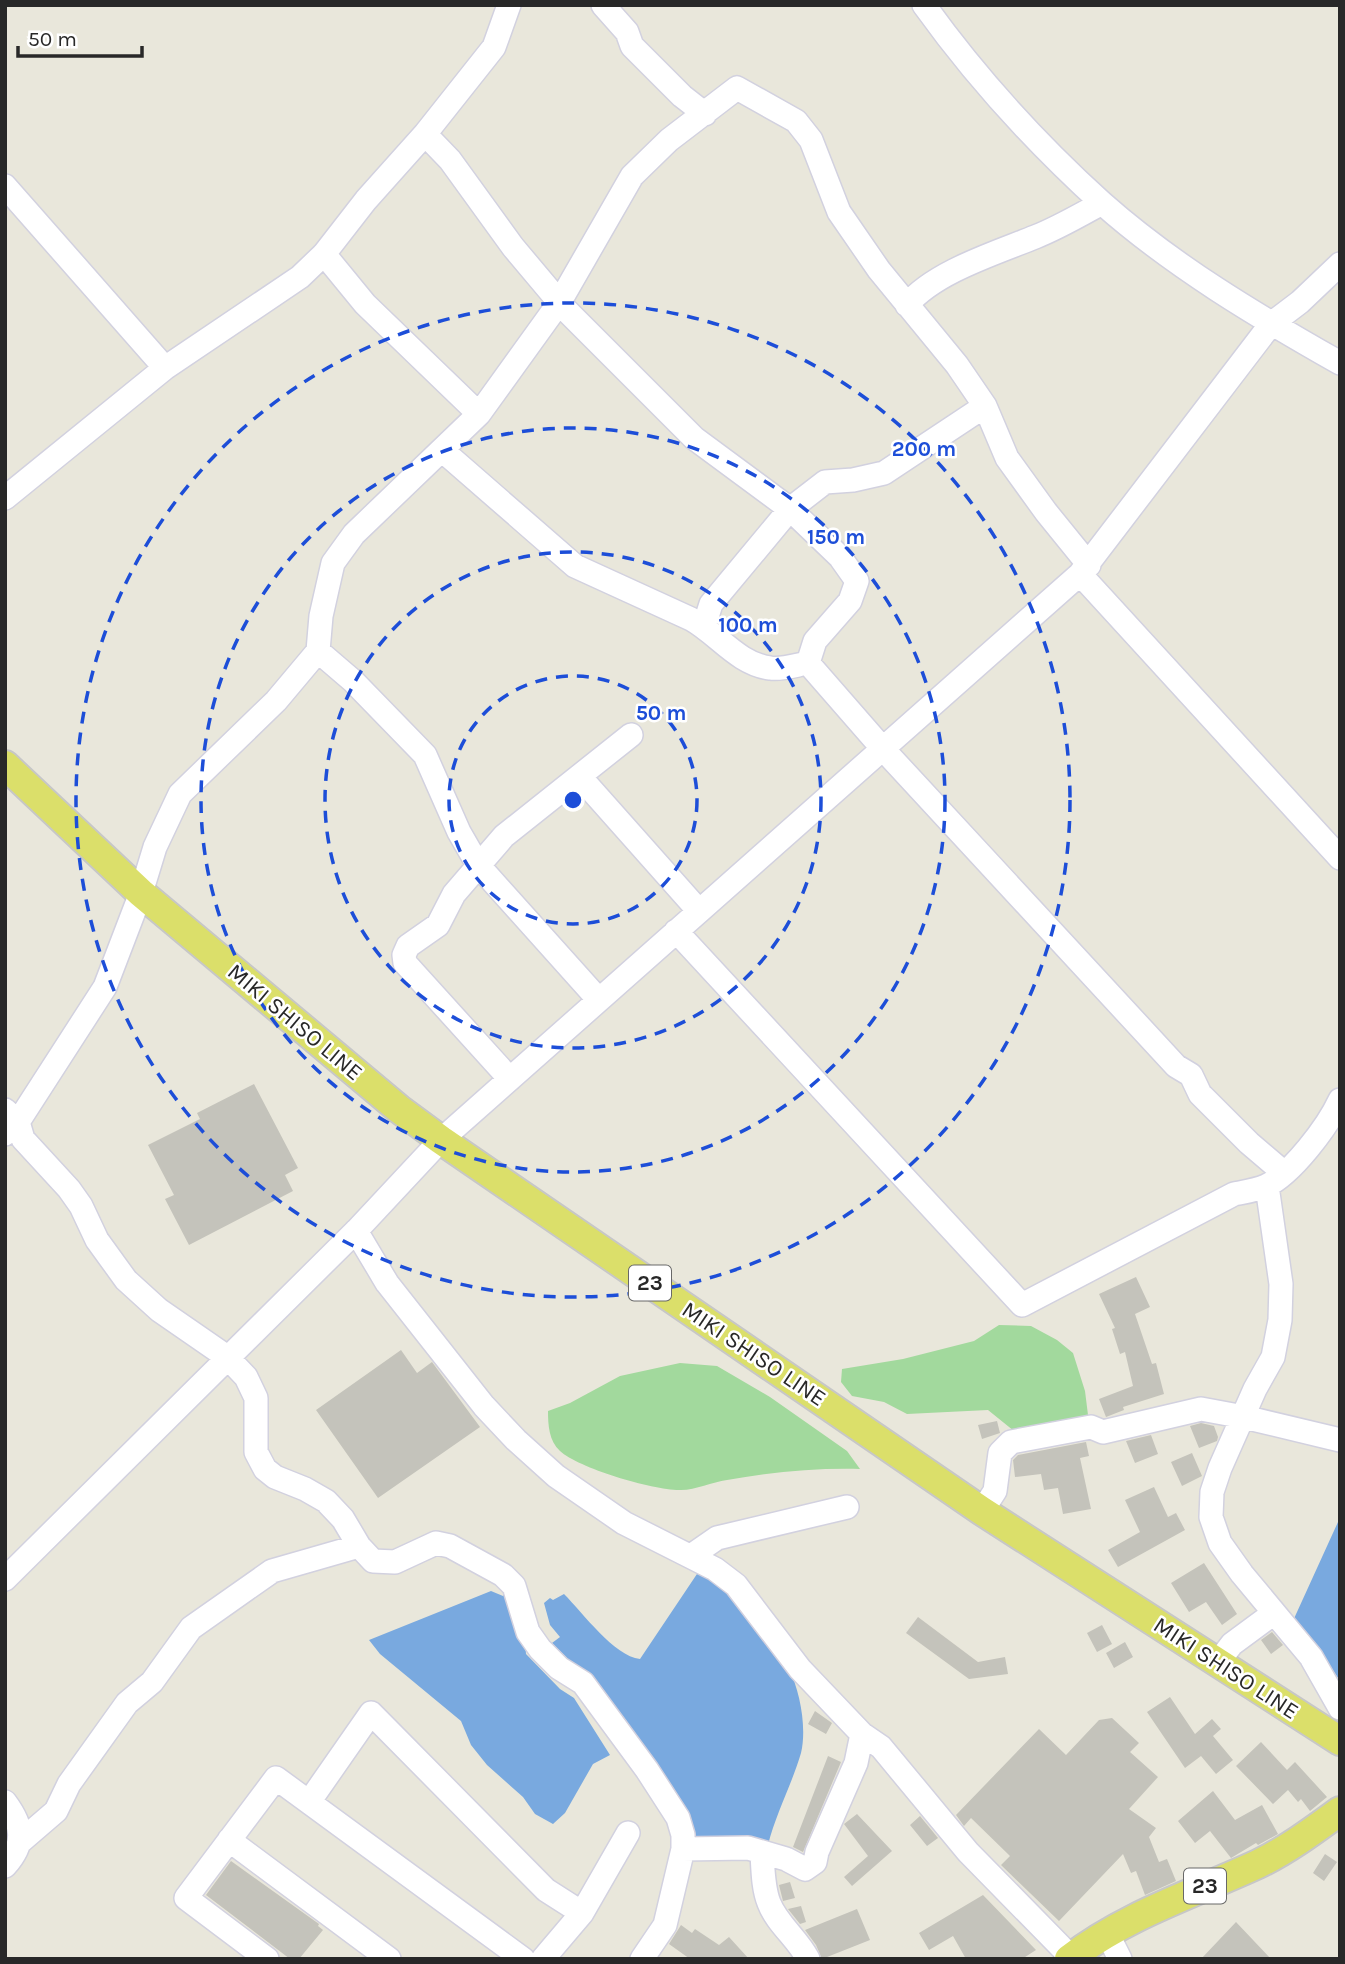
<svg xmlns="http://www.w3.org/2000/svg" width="1345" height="1964" viewBox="0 0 1345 1964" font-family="Karla,sans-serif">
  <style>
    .green { fill: #a2d99d }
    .water { fill: #79a9df }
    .building { fill: #c4c3bb }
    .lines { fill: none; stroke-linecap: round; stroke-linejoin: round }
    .minor-casing { stroke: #d2d1df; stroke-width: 26 }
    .major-casing { stroke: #c7c7c7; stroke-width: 32 }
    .minor { stroke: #fff; stroke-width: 23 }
    .major { stroke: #dbdf6a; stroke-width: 28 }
    .ring { fill: none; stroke: #1d4ed8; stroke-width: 3.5; stroke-dasharray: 12 9 }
    .labels { text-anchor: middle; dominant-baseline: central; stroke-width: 5; stroke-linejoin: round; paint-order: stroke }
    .shield { fill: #fff; stroke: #686868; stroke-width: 2 }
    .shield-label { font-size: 21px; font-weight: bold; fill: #282828 }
    .street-label { font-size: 23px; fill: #282828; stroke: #fff }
    .centre { fill: #1d4ed8; stroke: #fff; stroke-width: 3.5 }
    .ring-label { font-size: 21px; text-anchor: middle; font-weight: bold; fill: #1d4ed8; stroke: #fff; stroke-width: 5; stroke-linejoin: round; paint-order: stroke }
  </style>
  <rect width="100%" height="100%" fill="#e9e7db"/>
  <path class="green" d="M999,1325L1031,1326L1057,1340L1073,1353L1085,1391L1088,1415L1014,1431L988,1410L907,1414L884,1402L852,1396L841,1382L842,1369L903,1359L974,1341Z
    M680,1363L717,1366L770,1397L847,1451L860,1469C816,1468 771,1472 727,1480C712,1482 696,1490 681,1490C655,1491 578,1468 560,1451C549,1441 548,1425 548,1411L570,1403L620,1376Z"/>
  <path class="water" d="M1338,1522H1340V1681L1318,1648L1292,1623Z
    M701,1568L725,1589L789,1669C800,1691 807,1728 801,1753C792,1784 776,1813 768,1845L697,1842L573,1664L552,1643L560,1637L550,1625L544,1603L550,1598L553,1600L564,1594C583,1613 614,1656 640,1659Z
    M508,1589L525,1640L526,1654L560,1689L574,1698L610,1755L593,1764L565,1813L553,1824L535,1814L523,1797L487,1765L471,1745L461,1721L380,1654L369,1640L491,1591L503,1596Z"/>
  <path class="building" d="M254,1084L298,1168L285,1175L293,1191L189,1245L165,1199L174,1195L148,1145L200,1119L197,1113Z
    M1136,1277L1150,1307L1135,1314L1152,1364L1156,1363L1164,1394L1123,1407L1124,1410L1106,1417L1099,1399L1133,1386L1125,1352L1120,1354L1112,1329L1115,1328L1099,1294Z
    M401,1350L417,1373L432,1362L480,1427L378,1498L316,1410Z
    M997,1421L1000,1433L982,1439L978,1425Z
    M1201,1423L1214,1426L1218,1437L1217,1441L1199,1448L1190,1426Z
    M1151,1435L1158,1454L1135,1463L1126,1441Z
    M1086,1442L1089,1456L1080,1458L1091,1509L1063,1514L1058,1488L1044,1490L1041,1474L1015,1477L1013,1460L1018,1455Z
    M1192,1453L1202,1476L1182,1486L1171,1462Z
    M1154,1487L1168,1517L1176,1513L1185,1530L1118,1567L1108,1550L1140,1532L1125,1500Z
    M1204,1563L1237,1614L1222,1625L1206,1602L1189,1612L1171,1583Z
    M918,1617L978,1662L1005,1657L1008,1674L969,1679L906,1633Z
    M1102,1625L1112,1644L1097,1652L1087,1633Z
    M1272,1632L1283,1645L1271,1654L1261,1640Z
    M1125,1642L1133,1657L1114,1668L1106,1653Z
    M1170,1697L1195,1734L1212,1719L1221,1729L1213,1736L1233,1760L1216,1774L1201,1756L1185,1768L1147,1712Z
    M815,1711L832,1723L826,1734L808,1724Z
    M1112,1718L1139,1743L1130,1752L1158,1777L1129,1809L1156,1828L1149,1837L1159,1862L1167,1859L1176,1881L1145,1895L1136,1871L1131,1873L1123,1854L1059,1921L1001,1865L1010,1856L971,1818L964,1826L956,1815L1039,1729L1066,1755L1099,1720Z
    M1261,1742L1287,1770L1295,1762L1327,1797L1310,1811L1301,1799L1298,1802L1288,1790L1273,1804L1236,1766Z
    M828,1756L841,1762L803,1852L793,1847Z
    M1213,1791L1235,1820L1262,1805L1278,1834L1258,1845L1256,1843L1231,1858L1210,1831L1195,1843L1178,1821Z
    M857,1814L892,1851L852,1886L844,1877L868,1856L844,1824Z
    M920,1816L938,1838L927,1846L910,1825Z
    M1325,1854L1337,1862L1324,1881L1313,1873Z
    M231,1861L319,1924L318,1926L323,1930L299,1959H290L206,1895Z
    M790,1882L795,1898L783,1901L779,1885Z
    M983,1895L1036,1950L1022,1959H966L953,1936L929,1950L919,1933Z
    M801,1906L806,1922L800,1924L788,1909Z
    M857,1909L870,1940L822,1959L816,1945L805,1930Z
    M1236,1922L1271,1959H1201Z
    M681,1925L692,1933L695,1929L719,1945L729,1937L749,1959H690L669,1944Z"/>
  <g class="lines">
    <defs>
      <path id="minor" d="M603,5L627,32L632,46L682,96L705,114
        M924,5C975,76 1037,144 1102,203C1173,266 1257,316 1340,363
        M425,134L450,160L513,247L566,310L694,438L790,509L840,557L857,581L850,601L815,641L808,663
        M5,186L165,368
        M324,254L365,304L479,414
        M907,305C934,272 996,253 1035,237C1058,228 1080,215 1102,203
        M443,451L575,566L691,619C718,634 738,664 770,668C782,670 796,665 808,663L883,749L1176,1066L1191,1075L1200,1094L1249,1143L1283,1172
        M5,498L165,368L300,277L324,254L366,200L425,134L494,47L509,5
        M1080,574L1340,858
        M704,626L711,604L790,509L825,482L853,480L884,473L985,406
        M318,651L353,681L425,755L459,832L478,865L599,1000
        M580,777L699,911
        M676,931L1022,1305L1234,1194C1244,1192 1257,1190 1266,1186C1292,1174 1328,1126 1340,1100
        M510,1079L405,963L404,955L408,946L438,925L454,894L504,836L631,735
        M5,1110L18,1122L23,1139L69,1189L81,1206L97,1240L126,1280L159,1310L227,1357L246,1377L256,1398V1452L265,1469L275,1477L305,1489L326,1501L343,1519L359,1546L373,1561L395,1562L436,1543L450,1546L503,1575L514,1586L528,1632L540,1649L559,1668L583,1683L647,1770L678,1818L683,1835V1849L665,1925L642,1959
        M5,1134L18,1122L105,987L141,893L155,847L180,794L276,701L318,651L321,616L333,563L354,534L479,414L559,303L632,176L669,140L737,88L796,121L811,140L839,212L879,270L957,365L985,406L1007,458L1046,512L1089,565
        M1267,1186L1281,1284L1280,1320L1273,1357L1255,1389L1220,1468L1212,1492L1211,1517L1220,1543L1242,1574L1311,1657L1340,1708
        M356,1231L387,1283L484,1406L516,1440L556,1476L624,1523L715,1569L736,1585L800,1669L862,1734L881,1747L968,1852L1071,1957
        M982,1511L995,1491L1000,1453L1011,1442L1091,1427L1103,1432L1201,1409L1244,1417L1340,1440
        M691,1556L717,1538L847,1507
        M5,1579L356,1231L441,1140L1080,574L1271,324L1300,302L1340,264
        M1218,1662L1232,1644L1274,1613
        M5,1802C23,1826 26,1843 5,1866
        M309,1802L371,1713L546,1890L582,1913
        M229,1840L389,1959
        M20,1842L56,1811L69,1784L127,1703L152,1682L191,1628L272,1571L359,1546
        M683,1849L748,1848L786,1859L805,1869L815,1862L817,1852L856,1763L862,1734
        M762,1853C763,1870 763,1888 769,1903C777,1924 798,1939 808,1959
        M1107,1933L1120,1959
        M267,1959L186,1898L276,1778L523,1959
        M543,1959L582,1913L628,1833"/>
      <path id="major" d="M5,765L141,893L399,1109L441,1140L982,1511L1340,1741
        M1069,1959C1126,1915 1193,1894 1258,1864C1287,1850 1314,1830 1340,1811"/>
    </defs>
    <use href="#minor" class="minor-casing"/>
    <use href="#major" class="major-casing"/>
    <use href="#minor" class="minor"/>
    <use href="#major" class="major"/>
  </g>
  <g class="ring">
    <circle cx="573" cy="800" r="124"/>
    <circle cx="573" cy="800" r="248"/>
    <circle cx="573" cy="800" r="372"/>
    <circle cx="573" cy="800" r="497"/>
  </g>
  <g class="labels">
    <g class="shield">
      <rect x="629" y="1265.5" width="42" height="35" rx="5"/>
      <rect x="1184" y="1868.5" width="42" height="35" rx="5"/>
    </g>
    <g class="shield-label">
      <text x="650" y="1283">23</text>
      <text x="1205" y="1886">23</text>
    </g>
    <g class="street-label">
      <text transform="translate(295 1022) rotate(40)">MIKI SHISO LINE</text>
      <text transform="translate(754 1354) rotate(34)">MIKI SHISO LINE</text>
      <text transform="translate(1226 1668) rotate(33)">MIKI SHISO LINE</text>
    </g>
  </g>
  <circle cx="573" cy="800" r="10" class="centre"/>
  <g class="ring-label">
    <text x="924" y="456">200 m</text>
    <text x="836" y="544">150 m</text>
    <text x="748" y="632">100 m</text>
    <text x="661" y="720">50 m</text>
  </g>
  <rect width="1345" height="1964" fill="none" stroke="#282828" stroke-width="14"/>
  <path d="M18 46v10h124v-10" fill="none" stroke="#282828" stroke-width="3.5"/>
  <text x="28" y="46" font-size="21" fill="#282828" stroke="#ffffff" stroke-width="5" paint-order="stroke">50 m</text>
</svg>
